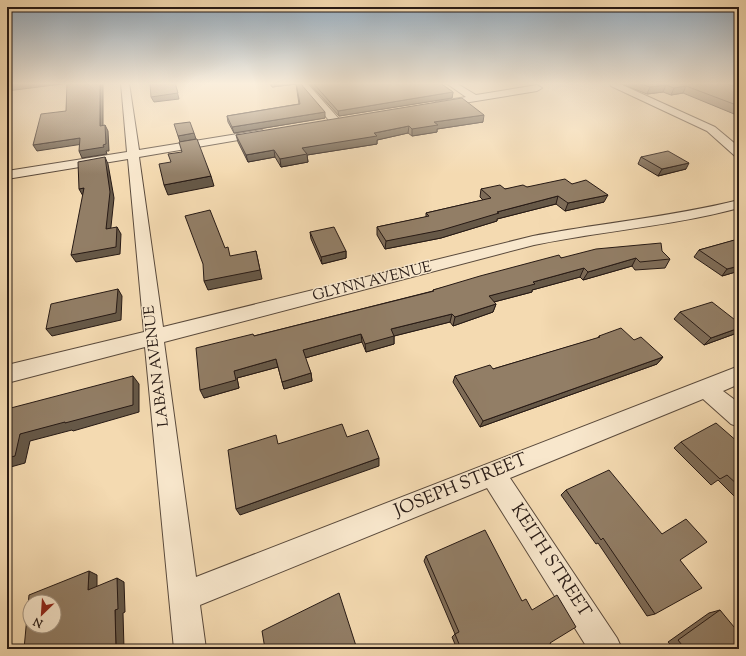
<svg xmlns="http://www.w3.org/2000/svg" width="746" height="656" viewBox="0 0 746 656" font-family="'Sorts Mill Goudy',serif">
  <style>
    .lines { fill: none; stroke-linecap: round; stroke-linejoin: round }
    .minor-casing { stroke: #5a4a3c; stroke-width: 2 }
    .minor { fill: #f8e7cc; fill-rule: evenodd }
    .wall { fill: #7e6c58; stroke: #271a15 }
    .shaded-wall { fill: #665847; stroke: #271a15 }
    .building { fill: #927e66; stroke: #271a15; fill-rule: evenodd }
    .labels { text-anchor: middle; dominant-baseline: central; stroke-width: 3; stroke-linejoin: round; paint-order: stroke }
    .street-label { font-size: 15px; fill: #271a15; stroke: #f8e7cc }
    .near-street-label { font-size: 18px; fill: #271a15; stroke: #f8e7cc }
  </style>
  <rect width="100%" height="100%" fill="#f4dab1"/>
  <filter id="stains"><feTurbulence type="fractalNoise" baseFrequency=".005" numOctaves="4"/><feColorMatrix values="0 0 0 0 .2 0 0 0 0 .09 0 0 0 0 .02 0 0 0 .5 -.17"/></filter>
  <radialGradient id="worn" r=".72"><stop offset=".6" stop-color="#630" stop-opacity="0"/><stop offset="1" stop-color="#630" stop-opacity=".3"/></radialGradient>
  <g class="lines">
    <defs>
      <path id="minor" d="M121,83H129L139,150L262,130L267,133L262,136L139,157L163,327L533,236C601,223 671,217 739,200V208C672,226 602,231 534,245L164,342L196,577L739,366V384L723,391L739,403V427L731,424L703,399L510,478L617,638L622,649H588L487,488L200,605L206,649H174L145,347L7,383V365L144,332L128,159L7,179V171L127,152Z
        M299,83H307L339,119L340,121L339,123H331Z
        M446,83H456L476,95L537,85L542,88L537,91L439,107L436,106L434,104L436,102L466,97Z
        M610,83H618L715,127L739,147V157L735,156L707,131L611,86Z"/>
    </defs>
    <use href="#minor" class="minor-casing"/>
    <use href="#minor" class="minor"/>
  </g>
  <path class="wall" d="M269,83H300L325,118L234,133L228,122L227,116L299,104L296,84L272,87Z
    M309,83H440L453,92L452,98L339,116Z
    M619,83H724L739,88V116L683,93L671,95L663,92L647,94Z
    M483,122L437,129V132L412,136L408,133L377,140V144L307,155L308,162L281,167L275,157L248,162L238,142L236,135Z
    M641,157L686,169L658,176L638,164Z
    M572,184L604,202L565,211L556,204L497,219V221L441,238L385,249L377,235V227L426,217V213L483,200L480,197L481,189H505Z
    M310,232L346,251V258L322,264L311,239Z
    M739,239V271L722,276L694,257L699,250Z
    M662,251L670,259L665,268L635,270L632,266L583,280L580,277L532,290V292L494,302L496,304L493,312L453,326L450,322L394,336V344L366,352L362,342L305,358L311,373L312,381L284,389L278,367L237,378L239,388L204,398L254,336L433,291V290L561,258Z
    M680,312L737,333L704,345L674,319Z
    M599,336L634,340L663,357L657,364L480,427L453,382L455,376L493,369L598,338Z
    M681,442L739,443V501L718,480L711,485L674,448Z
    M566,490L680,560L655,614L647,616L598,543L596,544L561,495Z
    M426,556L522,601L550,643L553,649H457L452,637L455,634L424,561Z
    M720,610L739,649H674L668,642L709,613Z"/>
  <path class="shaded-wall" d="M23,83H70L7,91V85Z
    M100,83H103V132L100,126Z
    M175,83L179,99L154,102L151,97Z
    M271,83H296V84L272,87Z
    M666,85L663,92L647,94L650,87Z
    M686,86L683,93L671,95L674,88Z
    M453,92L452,98L339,116L338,111Z
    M325,112V118L234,133L232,127Z
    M484,115L483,122L437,129V132L412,136V129L434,122Z
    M105,125L108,131L109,151H106L107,154L82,158L79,151L103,145Z
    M409,126L408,133L377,140V144L307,155L308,162L281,167L280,159L302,148Z
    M194,133L196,139L180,142L178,136Z
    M80,138L83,144L37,151L33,145Z
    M274,150L275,157L248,162L246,155Z
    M105,157L108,164L114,198L110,236L106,229Z
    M689,163L686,169L658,176L662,169Z
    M211,176L214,186L168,195L164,185Z
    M84,188L83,196L79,189Z
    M608,195L604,202L565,211L568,203Z
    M558,196L556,204L497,219V221L441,238L385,249L386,241Z
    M117,227L121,234L120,254L76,262L71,255Z
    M256,251L262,279L208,290L204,281Z
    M346,251V258L322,264L321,257Z
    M636,258L632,266L583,280L588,272Z
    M739,266V271L722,276L727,269Z
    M584,268L580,277L532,290V292L486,304L489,296L533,282Z
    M118,289L122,296L121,320L52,336L46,329Z
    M496,304L493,312L453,326L455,317Z
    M452,314L450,322L394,336V344L366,352L365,344L391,329Z
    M739,328V331L737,333L704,345L711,338Z
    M361,334L362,342L305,358L303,350Z
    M663,357L657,364L480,427L483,421Z
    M276,359L278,367L237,378L239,388L204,398L200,390L234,371Z
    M311,373L312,381L284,389L282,382Z
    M133,376L139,384V412L73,431L72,430L30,441L25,463L7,468V458L20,434Z
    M379,458V466L240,515L236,509Z
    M89,571L97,575V594L88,590Z
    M117,578L124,582L125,612L123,613L124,649H116L115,610Z"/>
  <path class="building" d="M7,83H23L7,85Z
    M67,83H100V126L105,125L106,144L103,145L104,147L79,151L80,138L33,145L41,114L66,111Z
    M150,83H175L178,93L151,97Z
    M296,83H300L325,112L232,127L227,116L300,104Z
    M313,83H440L453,92L338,111Z
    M638,83H724L739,88V106L686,86L674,88L666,85L650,87Z
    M462,98L484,115L434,122L438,125L412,129L409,126L374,133L377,136L302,148L307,154L280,159L274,150L246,155L236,135Z
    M190,122L194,133L178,136L174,124Z
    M197,139L211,176L164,185L159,164L171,162L168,154L182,152L179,142Z
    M668,151L689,163L662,169L641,157Z
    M105,157L110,192L106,229L117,227L116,247L71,255L84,188L79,189L78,162Z
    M565,179L572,184L586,180L608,195L568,203L558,196L497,212L499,213L442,230L386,241L377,227L429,216L426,213L491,198L481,189L500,185L505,189L523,185L527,187Z
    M210,210L225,248L228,247L230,256L256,251L260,270L204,281L203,264L185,216Z
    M334,227L346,251L321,257L310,232Z
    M738,239H739V266L727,269L699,250Z
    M661,243L662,251L670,259L640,262L636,258L588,272L584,268L533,282L535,284L489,296L496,304L455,317L452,314L391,329L394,336L365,344L361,334L303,350L311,373L282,382L276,359L234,371L236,380L200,390L196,348L253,334L254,336L434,291L433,290L480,276L559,255L561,258L596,249Z
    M118,289L116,313L46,329L51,304Z
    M712,302L739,323V328L711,338L680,312Z
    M621,328L634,340L641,337L663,357L483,421L455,376L490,365L493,369L600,337L599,336Z
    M133,376V405L65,423V422L20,434L15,456L7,458V409Z
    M716,423L739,443V486L727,475L720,479L681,442Z
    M342,424L347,437L368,430L379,458L236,509L228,450L276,435L278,444Z
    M609,470L662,534L686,519L707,542L680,560L702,588L655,614L603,538L601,540L566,490Z
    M485,530L522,601L526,599L532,610L557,595L576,627L550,643L553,649H461L455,634L459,632L426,556Z
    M89,571L88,590L117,578L118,609L115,610L116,649H24L29,595ZM30,602H54V626H30Z
    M339,593L357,649H265L262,631Z
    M720,610L739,633V649H685L678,640Z"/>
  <linearGradient id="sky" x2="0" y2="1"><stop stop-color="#91a9bd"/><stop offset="0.48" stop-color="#faeedc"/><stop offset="1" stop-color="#faeedc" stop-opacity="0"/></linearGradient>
  <rect width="746" height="174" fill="url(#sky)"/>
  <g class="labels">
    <g class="street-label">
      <text transform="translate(372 282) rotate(-14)">GLYNN AVENUE</text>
      <text transform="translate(157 366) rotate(-97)">LABAN AVENUE</text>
    </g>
    <g class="near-street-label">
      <text transform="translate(461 486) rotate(-22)">JOSEPH STREET</text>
      <text transform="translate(550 561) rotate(57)">KEITH STREET</text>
    </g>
  </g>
  <rect width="746" height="656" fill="none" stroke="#f4dab1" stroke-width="24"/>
  <rect x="8" y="8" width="730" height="640" fill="none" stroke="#271a15" stroke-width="2"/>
  <rect x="12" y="12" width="722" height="632" fill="none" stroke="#271a15"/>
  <g transform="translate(42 614) rotate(205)"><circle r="19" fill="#f8e7cc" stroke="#a49583"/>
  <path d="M0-3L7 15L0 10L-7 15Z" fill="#8f2418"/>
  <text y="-6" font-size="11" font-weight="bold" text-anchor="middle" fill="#271a15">N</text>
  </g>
  <rect width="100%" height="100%" filter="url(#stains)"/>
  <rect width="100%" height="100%" fill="url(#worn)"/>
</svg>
